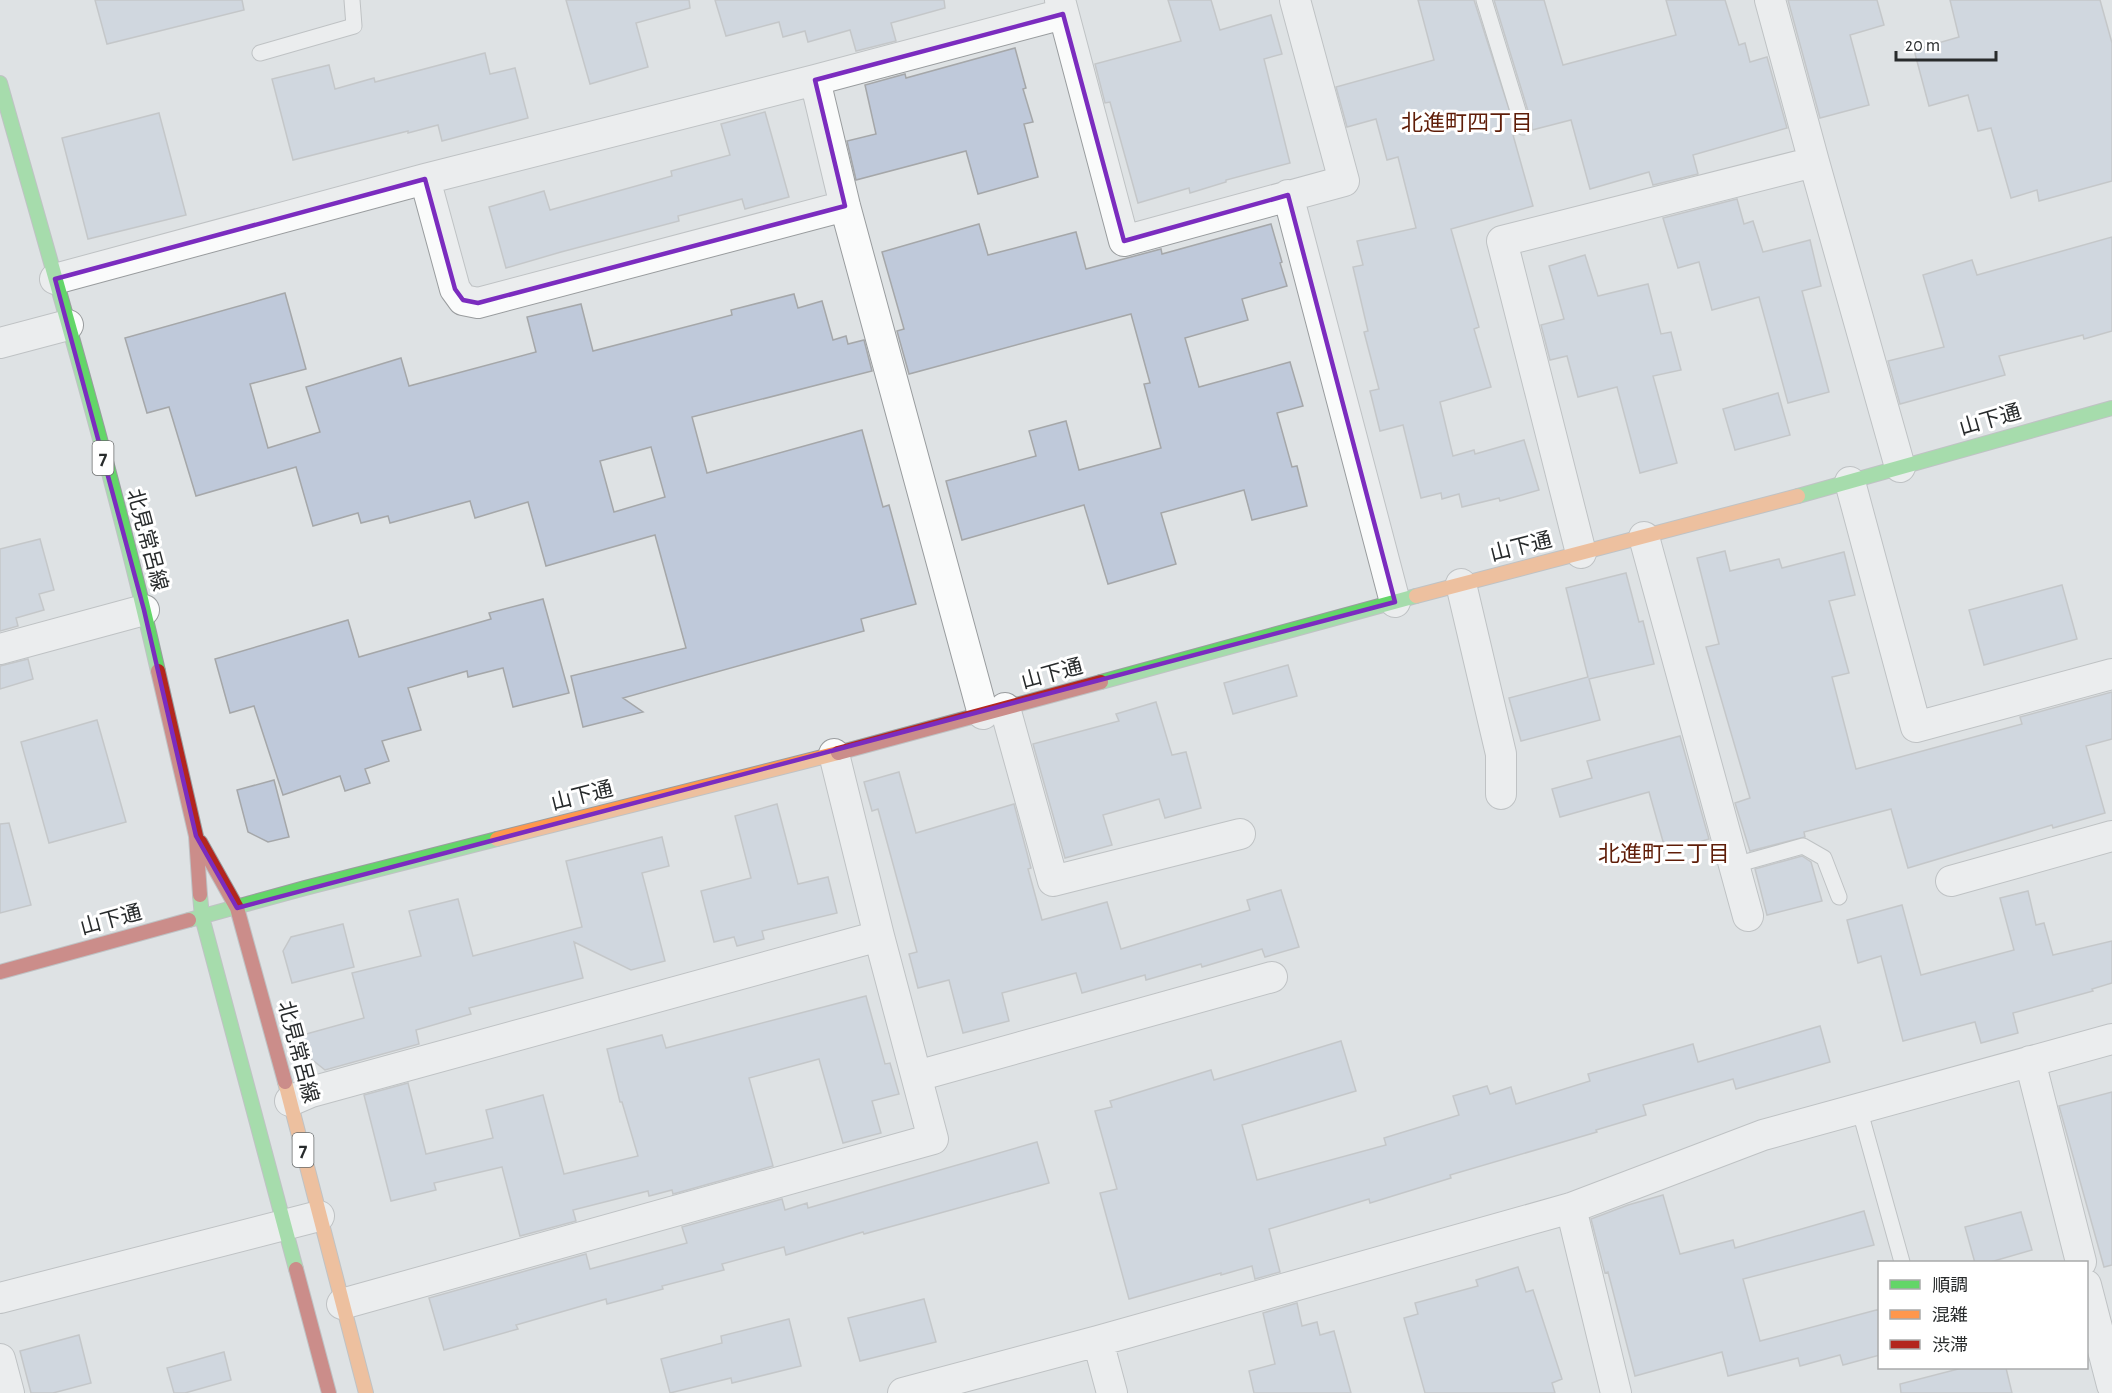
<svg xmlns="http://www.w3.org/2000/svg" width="2112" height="1393" viewBox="0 0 2112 1393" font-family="'Alegreya Sans','Noto Sans JP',sans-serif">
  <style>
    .building { fill: #bfc9da; stroke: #a5a7a9; stroke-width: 1.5; fill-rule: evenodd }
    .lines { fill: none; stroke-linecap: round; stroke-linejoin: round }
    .lane-casing { stroke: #999c9e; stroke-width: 17 }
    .street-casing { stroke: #999c9e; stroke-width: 32 }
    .fast-casing { stroke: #999c9e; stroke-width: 16 }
    .slow-casing { stroke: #999c9e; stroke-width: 16 }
    .jam-casing { stroke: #999c9e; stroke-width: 16 }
    .lane { stroke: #fafbfb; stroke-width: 15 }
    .street { stroke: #fafbfb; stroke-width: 30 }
    .fast { stroke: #63d668; stroke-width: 14 }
    .slow { stroke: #ff974d; stroke-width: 14 }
    .jam { stroke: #b3261e; stroke-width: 14 }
    .marked { fill: none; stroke: #7b2cbf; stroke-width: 4.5; stroke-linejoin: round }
    .labels { text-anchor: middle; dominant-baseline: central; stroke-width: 6; stroke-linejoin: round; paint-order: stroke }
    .shield { fill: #fff; stroke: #686b6b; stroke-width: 1.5 }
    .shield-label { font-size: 20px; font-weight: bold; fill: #282b2c }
    .street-label { font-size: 21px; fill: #282b2c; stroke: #fff }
    .neighbourhood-label { font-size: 22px; fill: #5f1d08; stroke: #fff }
  </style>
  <rect width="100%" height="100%" fill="#dee2e4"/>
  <path class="building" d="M95,0H242L244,10L107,44Z
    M566,0H689L690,8L636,23L648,67L590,84Z
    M715,0H944L945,8L891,23L896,41L856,51L850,30L808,42L805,31L783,37L779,22L726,36Z
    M1168,0H1211L1220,30L1271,15L1282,54L1264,59L1290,163L1226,180V182L1190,193L1189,188L1138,203L1110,102L1105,103L1095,64L1181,41Z
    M1418,0H1474L1517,134L1513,135L1533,206L1451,229L1479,327L1474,329L1491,387L1440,402L1453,456L1474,450L1475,454L1524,440L1539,490L1500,501L1499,498L1462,507L1459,494L1442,499L1441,493L1421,498L1403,425L1380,431L1370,391L1379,389L1364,332L1368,331L1353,267L1363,265L1357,241L1416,228L1398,157L1387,160L1376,119L1347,127L1336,87L1434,60Z
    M1494,0H1544L1563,65L1676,35L1666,0H1725L1739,45L1745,43L1750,62L1767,57L1787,128L1693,155L1698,174L1653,185L1649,172L1590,189L1571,120L1532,130V124Z
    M1788,0H1877L1884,25L1850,35L1869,105L1820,118Z
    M1950,0H2100L2112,43V181L2039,201L2037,190L2011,198L1991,128L1978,131L1968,95L1929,106L1914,50L1959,37Z
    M1015,48L1026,88L1023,89L1033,122L1024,124L1038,177L978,194L966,151L856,180L847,141L876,134L865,85L905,74L906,78Z
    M485,53L490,74L515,68L528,118L442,141L438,125L408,133V131L293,160L272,79L329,65L335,89L374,78L375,82Z
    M765,112L789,197L745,209L742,199L678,216L679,221L561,252L506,268L489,207L544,191L550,210L672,176L671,171L730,155L721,124Z
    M159,113L186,215L88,239L62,138Z
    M1737,199L1744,224L1753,221L1763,252L1810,240L1821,286L1802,291L1829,392L1788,403L1759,297L1712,310L1699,262L1678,268L1663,218Z
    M979,224L988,255L1076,232L1086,269L1161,249L1162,254L1271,224L1282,262L1280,263L1287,286L1242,299L1248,320L1185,338L1199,387L1290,362L1303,406L1277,413L1292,467L1297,466L1307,506L1252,520L1244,490L1161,513L1176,564L1108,584L1084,505L962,540L946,481L1036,456L1029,431L1066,421L1079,470L1161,448L1144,384L1150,383L1131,314L909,374L897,331L904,329L882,252Z
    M2112,237V331L2084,339L2083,335L1999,356L2005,375L1900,404L1888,361L1944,347L1923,275L1972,260L1977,275Z
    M1585,255L1598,296L1648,284L1661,334L1671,332L1681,370L1653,376L1677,463L1640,473L1617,387L1578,397L1567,356L1550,360L1541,325L1564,319L1549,266Z
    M285,293L306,369L250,384L268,448L320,432L306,387L401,358L409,386L536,352L527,317L581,304L593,351L732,315L731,310L794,294L798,308L822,301L833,340L846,336L848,344L864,340L872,371L692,417L707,473L862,430L883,507L889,505L916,604L861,619L864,631L623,698L643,712L583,727L571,676L686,648L655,535L546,566L528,502L475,518L470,501L390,523L388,516L361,523L358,513L313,526L296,467L196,496L169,407L147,413L125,338ZM651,447L665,497L614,512L600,461Z
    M1778,393L1790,435L1735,450L1723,409Z
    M40,539L54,590L39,594L44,610L16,618L18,626L0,631V549Z
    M1725,551L1730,571L1779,559L1782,568L1844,552L1855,595L1829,601L1849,673L1832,677L1856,769L2022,724L2020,717L2112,692V739L2086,746L2105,813L2053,828L2052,825L1908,868L1891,809L1804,832L1805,837L1750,851L1735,803L1750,798L1706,647L1719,644L1697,558Z
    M1626,573L1639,622L1643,621L1654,664L1589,679L1600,720L1521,741L1509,698L1588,677L1566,588Z
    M2062,585L2077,639L1984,665L1969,610Z
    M543,599L569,693L513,707L503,668L468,677L467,671L408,688L421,730L382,741L389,761L365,769L370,783L345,791L340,776L283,795L254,706L230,713L215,659L348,620L359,657L491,619L489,613Z
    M28,659L33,679L0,689V666Z
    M1288,665L1297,696L1233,714L1224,683Z
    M1156,702L1172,755L1186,752L1201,808L1165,818L1159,799L1103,815L1112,845L1065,858L1033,744L1119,721L1116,714Z
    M97,720L126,822L49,843L21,742Z
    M1680,736L1709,839L1666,852L1649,792L1560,817L1552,789L1592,778L1587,761Z
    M899,772L916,833L1014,804L1031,868L1028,869L1042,920L1107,902L1121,949L1250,910L1247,900L1281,890L1299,947L1265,957L1262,949L1202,967L1201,964L1146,980L1145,975L1082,993L1076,973L1002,993L1009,1021L963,1033L949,980L918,988L909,954L917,952L878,809L872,811L864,782Z
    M274,780L289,837L268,842L248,832L237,790Z
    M777,804L798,884L828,877L837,913L762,931L764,939L737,946L734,937L714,942L701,891L751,878L735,816Z
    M9,823L31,905L0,913V824Z
    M662,837L669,866L642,873L665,961L631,970L574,942L583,978L469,1008L471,1014L416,1030L419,1044L325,1070L305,1054L299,1036L364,1018L352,973L421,956L409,911L458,899L473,956L582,927L566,861Z
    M1802,856L1811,862L1822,901L1767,915L1755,869Z
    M2028,891L2036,925L2044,923L2053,955L2112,941V983L2092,989L2093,991L2013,1013L2018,1033L1981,1043L1975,1022L1903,1041L1881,956L1858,963L1847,920L1902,905L1921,975L2014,950L2000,898Z
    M343,924L354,967L292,983L283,951L291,937Z
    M866,996L885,1064L890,1063L899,1094L872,1101L881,1133L843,1143L819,1059L749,1078L773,1166L673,1194L672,1190L649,1196L648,1191L573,1210L576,1221L520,1236L502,1167L434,1183L436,1190L391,1201L364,1095L408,1083L426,1154L493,1138L486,1110L543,1095L564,1174L638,1156L622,1102H620L607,1049L662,1035L666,1048Z
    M1820,1026L1830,1062L1736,1089L1733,1079L1643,1105L1646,1115L1596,1130L1597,1132L1450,1175L1451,1178L1370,1203L1369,1199L1269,1229L1280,1272L1255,1279L1252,1266L1221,1275V1273L1129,1299L1100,1193L1117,1189L1095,1111L1112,1107L1110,1101L1211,1070L1214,1080L1341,1041L1356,1091L1242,1125L1257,1180L1386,1145L1384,1138L1459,1115L1453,1096L1487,1086L1490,1094L1511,1087L1516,1104L1590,1081L1588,1074L1693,1044L1698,1062Z
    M2112,1092V1265L2104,1267L2059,1106Z
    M1037,1142L1049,1183L864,1234L863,1232L786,1255L784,1247L722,1264L724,1270L662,1286L663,1289L607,1304L606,1299L516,1325L518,1329L444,1350L429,1298L586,1254L590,1269L687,1243L682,1227L782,1199L785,1210L807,1203L808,1208Z
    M1663,1195L1680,1254L1733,1240L1735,1248L1864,1211L1874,1245L1743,1279L1760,1341L1880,1309V1355L1843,1365L1840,1355L1800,1366L1798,1358L1728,1376L1722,1352L1635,1376L1608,1272L1605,1273L1591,1219L1628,1205Z
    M2021,1212L2032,1250L1987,1263H1975L1965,1227Z
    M1518,1267L1526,1292L1533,1290L1562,1379L1552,1383L1555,1393H1425L1404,1318L1418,1314L1415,1303L1478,1286L1476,1280Z
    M924,1299L936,1342L860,1361L848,1318Z
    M1297,1303L1302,1326L1317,1322L1320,1335L1334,1331L1351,1393H1254L1249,1371L1275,1364L1263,1313Z
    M789,1319L801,1366L732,1383L731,1378L670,1393L661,1359L722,1343L721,1336Z
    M79,1335L91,1383L53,1393H31L20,1351Z
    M224,1352L231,1380L185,1393H174L167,1368Z
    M1962,1368H2006L2012,1393H1901L1900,1384Z"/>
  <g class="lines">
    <defs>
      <path id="lane" d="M1484,0L1523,127
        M260,53L354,26L352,0
        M1735,865L1803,846L1824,858L1839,897
        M1859,1108L1902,1262"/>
      <path id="street" d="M1060,0L1124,241L1344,181L1295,0
        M1770,0L1814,162L1900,467
        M815,80L845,206L983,714
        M425,179L455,289L463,300L478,303L845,206
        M1288,195L1395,602
        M55,279L425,179L815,80L1063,14
        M0,343L68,325
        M1850,482L1916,727L2112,674
        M1644,537L1748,916
        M1581,553L1502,241L1814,162
        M1461,584L1501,754V794
        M0,649L144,610
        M1005,708L1053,881L1240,834
        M1951,881L2112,836
        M2030,1061L2081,1262
        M917,1076L1272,977
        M290,1101L311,1092L879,936
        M1571,1208L1616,1393
        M2086,1285L2112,1385
        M0,1298L319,1216
        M342,1304L933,1139L879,936L834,754
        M1098,1341L1112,1393
        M0,1359L9,1393
        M903,1393L1098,1341L1571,1208L1763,1135L2112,1039"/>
      <path id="fast" d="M0,83C55,278 113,473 158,671
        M1798,496L2112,408
        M1101,682L1416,596
        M200,895L202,917L296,1269
        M189,920L305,888L497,839"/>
      <path id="slow" d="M1416,596L1798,496
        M497,839L838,753
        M285,1082L366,1393"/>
      <path id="jam" d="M158,671L196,836L200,895
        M838,753L1101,682
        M200,842L237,908L285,1082
        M0,972L189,920
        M296,1269L329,1393"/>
    </defs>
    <use href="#lane" class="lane-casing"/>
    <use href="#street" class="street-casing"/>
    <use href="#fast" class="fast-casing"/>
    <use href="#slow" class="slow-casing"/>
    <use href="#jam" class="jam-casing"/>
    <use href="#lane" class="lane"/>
    <use href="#street" class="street"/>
    <use href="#fast" class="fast"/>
    <use href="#slow" class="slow"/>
    <use href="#jam" class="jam"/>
  </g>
  <path d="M0 0H2112V1393H0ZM1063,14L1124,241L1288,195L1395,602L237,908L196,836L144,610L55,279L425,179L455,289L463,300L478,303L845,206L815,80Z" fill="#dee2e4" fill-opacity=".55" fill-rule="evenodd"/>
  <path class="marked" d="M1063,14L1124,241L1288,195L1395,602L237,908L196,836L144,610L55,279L425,179L455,289L463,300L478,303L845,206L815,80Z"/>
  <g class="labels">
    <g class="shield">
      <rect x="92.5" y="441" width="21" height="34" rx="4.5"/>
      <rect x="292.5" y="1133" width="21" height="34" rx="4.5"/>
    </g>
    <g class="shield-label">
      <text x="103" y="458">7</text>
      <text x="303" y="1150">7</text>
    </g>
    <g class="street-label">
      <text transform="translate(1990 420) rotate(-16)">山下通</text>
      <text transform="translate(147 540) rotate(75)">北見常呂線</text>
      <text transform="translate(1521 547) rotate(-14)">山下通</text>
      <text transform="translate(1052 674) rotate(-15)">山下通</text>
      <text transform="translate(582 796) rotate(-14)">山下通</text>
      <text transform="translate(111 920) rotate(-15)">山下通</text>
      <text transform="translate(298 1052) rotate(75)">北見常呂線</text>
    </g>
    <g class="neighbourhood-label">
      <text x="1467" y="123">北進町四丁目</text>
      <text x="1664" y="854">北進町三丁目</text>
    </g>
  </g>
  <rect x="1878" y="1261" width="210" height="108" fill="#ffffff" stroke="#a9aaab" stroke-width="1.5"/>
  <rect x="1890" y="1280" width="30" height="9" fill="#63d668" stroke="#a9aaab" stroke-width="1.5"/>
  <text x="1932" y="1291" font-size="18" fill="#282b2c">順調</text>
  <rect x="1890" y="1310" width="30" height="9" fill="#ff974d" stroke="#a9aaab" stroke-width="1.5"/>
  <text x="1932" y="1321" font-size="18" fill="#282b2c">混雑</text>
  <rect x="1890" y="1340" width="30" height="9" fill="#b3261e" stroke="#a9aaab" stroke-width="1.5"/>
  <text x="1932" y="1351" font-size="18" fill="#282b2c">渋滞</text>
  <path d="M1896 51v9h100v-9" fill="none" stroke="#282b2c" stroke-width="3"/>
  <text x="1905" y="51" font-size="18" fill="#282b2c" stroke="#ffffff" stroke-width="4.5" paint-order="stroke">20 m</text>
</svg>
